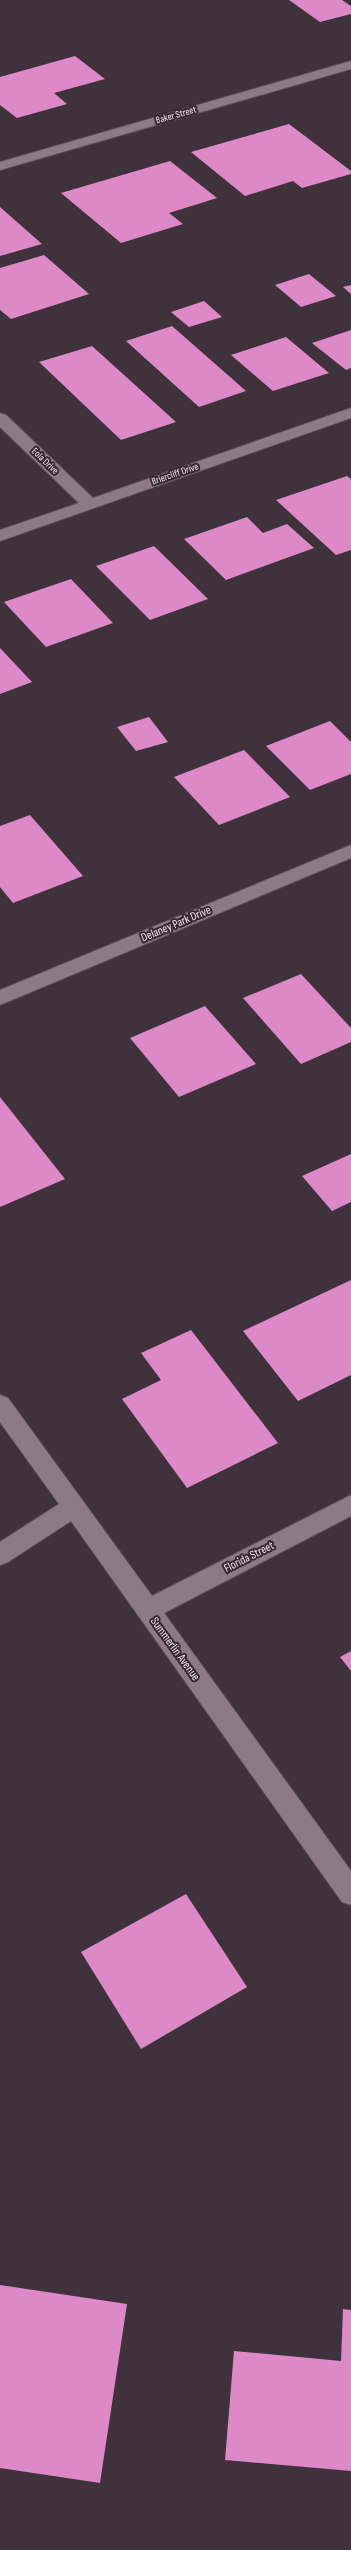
<svg xmlns="http://www.w3.org/2000/svg" width="351" height="2550" viewBox="0 0 351 2550" font-family="'Sofia Sans Condensed',sans-serif">
  <style>
    .building { fill: #dd89c7 }
    .lines { fill: none; stroke-linecap: round; stroke-linejoin: round }
    .minor-casing { stroke: #5b4f58; stroke-width: 2 }
    .minor { fill: #8c7b87; fill-rule: evenodd }
    .labels { text-anchor: middle; dominant-baseline: central; stroke-width: 4; stroke-linejoin: round; paint-order: stroke }
    .far-street-label { font-size: 10px; fill: #f0e6ed; stroke: #362832 }
    .street-label { font-size: 12px; fill: #f0e6ed; stroke: #362832 }
  </style>
  <rect width="100%" height="100%" fill="#40323c"/>
  <path class="building" d="M289,0H342L351,6V14L320,22Z
    M75,56L105,79L54,93L67,104L17,118L0,105V77Z
    M289,124L351,171V174L302,188L293,181L245,196L191,152Z
    M170,161L217,198L169,213L183,224L121,243L61,193Z
    M0,207L42,244L0,256Z
    M44,255L89,294L11,319L0,310V268Z
    M309,274L336,296L301,307L275,285Z
    M351,285V294L343,287Z
    M204,301L222,317L189,327L171,312Z
    M172,326L246,391L199,407L126,341Z
    M351,330V368L346,370L312,343Z
    M286,337L329,373L273,391L231,355Z
    M92,346L176,422L121,440L39,362Z
    M347,476L351,479V550L336,555L276,500Z
    M247,517L263,533L287,524L314,548L226,580L184,539Z
    M154,546L208,599L150,620L96,566Z
    M71,579L113,623L46,647L4,602Z
    M0,648L32,682L0,694Z
    M149,717L168,742L136,751L117,727Z
    M330,721L351,742V774L310,790L266,746Z
    M244,750L290,797L219,825L174,777Z
    M30,815L83,876L13,903L0,887V826Z
    M301,974L351,1028V1042L301,1064L243,998Z
    M205,1006L256,1064L179,1097L130,1038Z
    M0,1097L65,1179L0,1207Z
    M351,1154V1202L332,1211L302,1176Z
    M351,1280V1375L298,1401L243,1331Z
    M191,1330L278,1443L187,1488L122,1399L161,1380L141,1353Z
    M351,1651V1671L340,1657Z
    M186,1894L247,1987L141,2049L81,1952Z
    M0,2285L127,2304L100,2483L0,2468Z
    M343,2309L351,2310V2471L225,2460L234,2351L341,2361Z"/>
  <g class="lines">
    <defs>
      <path id="minor" d="M351,61V69L0,170V162Z
        M351,408V418L0,541V530L79,503L0,427V413L6,415L93,498Z
        M351,845V858L0,1005V990Z
        M0,1395L8,1398L152,1596L351,1495V1516L164,1613L351,1871V1905L342,1902L71,1521L8,1562L0,1565V1542L59,1504L0,1422Z"/>
    </defs>
    <use href="#minor" class="minor-casing"/>
    <use href="#minor" class="minor"/>
  </g>
  <g class="labels">
    <g class="far-street-label">
      <text transform="translate(176 115) rotate(-16)">Baker Street</text>
      <text transform="translate(45 461) rotate(44)">Eola Drive</text>
      <text transform="translate(175 474) rotate(-19)">Briercliff Drive</text>
    </g>
    <g class="street-label">
      <text transform="translate(176 924) rotate(-23)">Delaney Park Drive</text>
      <text transform="translate(249 1557) rotate(-27)">Florida Street</text>
      <text transform="translate(175 1649) rotate(54)">Summerlin Avenue</text>
    </g>
  </g>
</svg>
